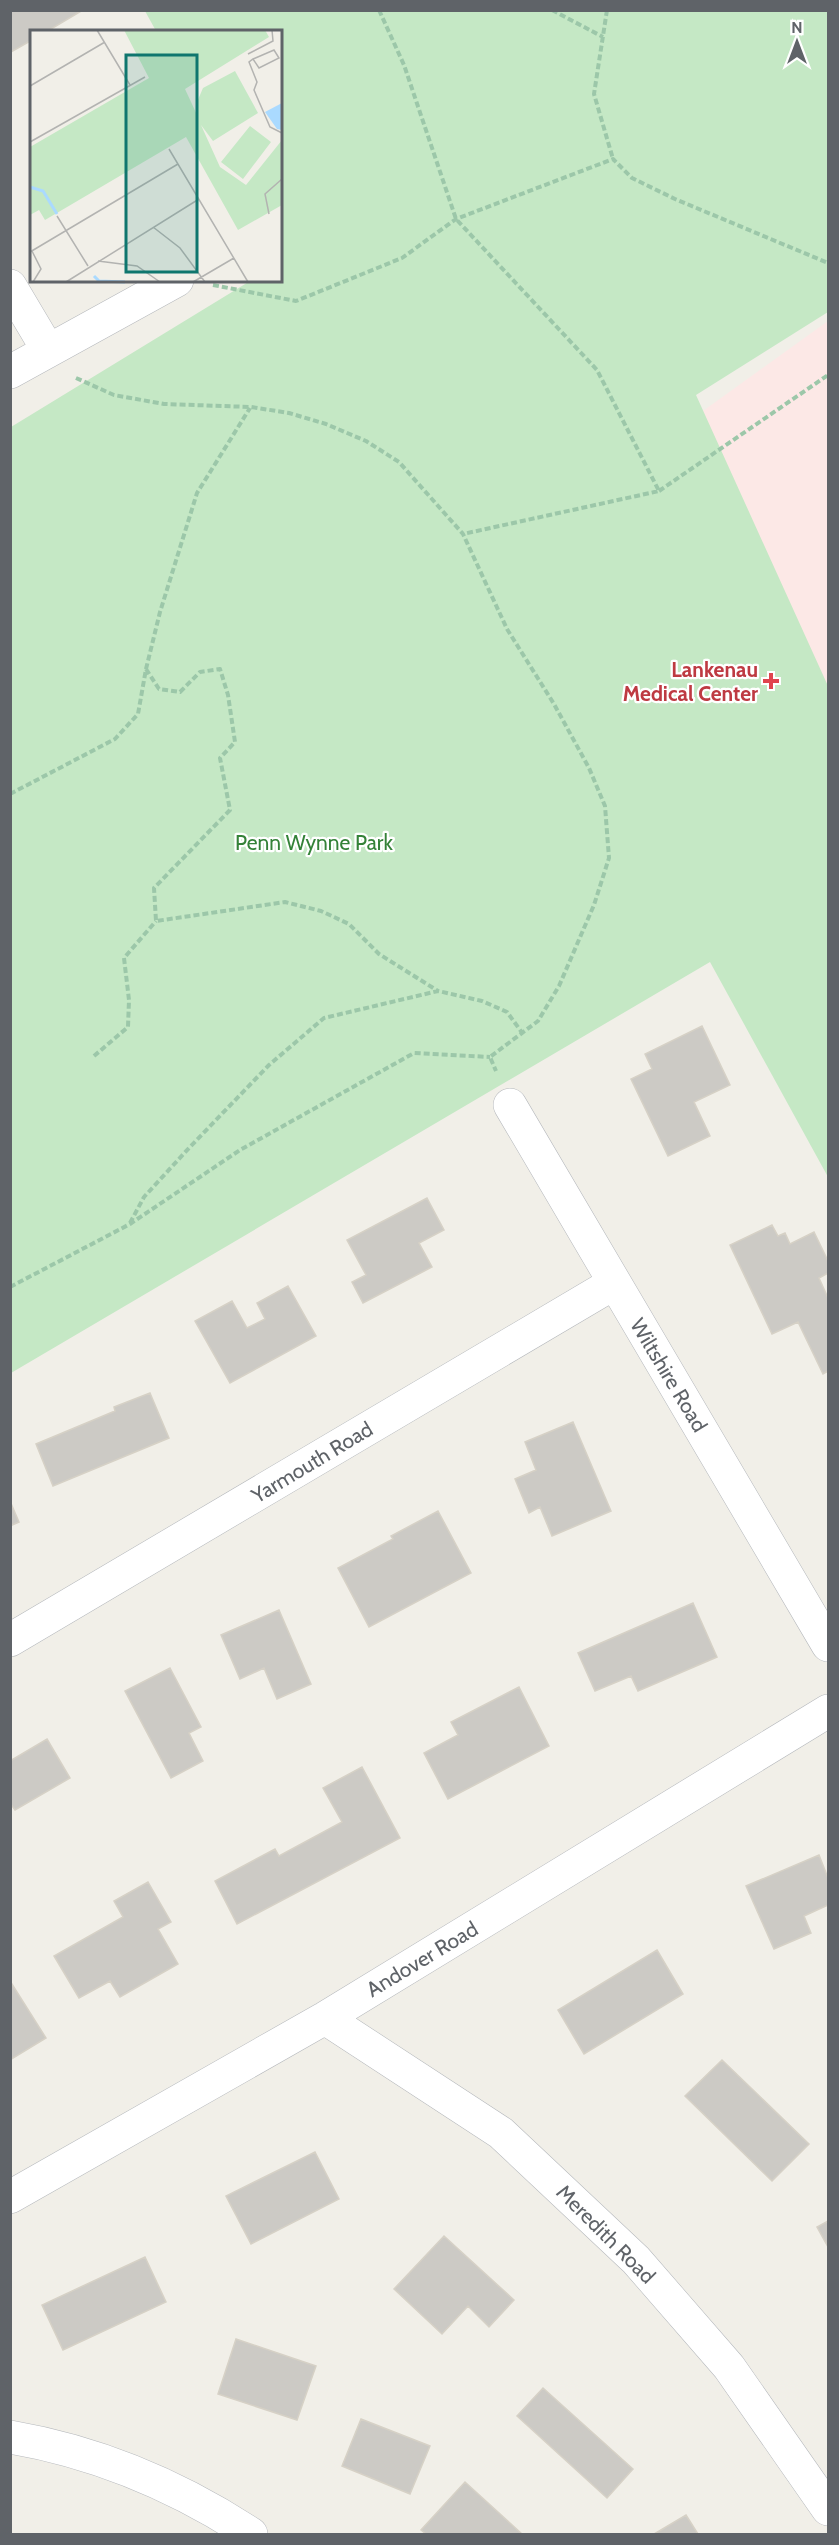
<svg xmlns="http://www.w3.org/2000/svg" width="839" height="2545" viewBox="0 0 839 2545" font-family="Cabin,sans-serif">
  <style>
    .medical { fill: #fce8e6 }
    .green { fill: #c5e8c5 }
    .building { fill: #cccac5; stroke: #d6d1c6; stroke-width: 1.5 }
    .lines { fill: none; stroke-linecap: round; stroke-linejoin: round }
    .minor-casing { stroke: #b5b8bc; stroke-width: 34 }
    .path { stroke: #9cc7a9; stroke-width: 4; stroke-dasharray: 6 3; stroke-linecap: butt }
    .minor { stroke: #fff; stroke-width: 33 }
    .health-dot { fill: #e0444e; stroke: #fff; stroke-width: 2 }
    .labels { text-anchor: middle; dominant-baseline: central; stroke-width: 4.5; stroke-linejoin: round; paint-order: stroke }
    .health-label { font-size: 21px; font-weight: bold; fill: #be3a42; stroke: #fff; text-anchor: end }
    .park-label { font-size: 21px; fill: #348238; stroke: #fff }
    .street-label { font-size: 21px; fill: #5f6368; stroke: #fff }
    .inset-river { fill: none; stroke: #aadaff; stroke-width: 3 }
    .inset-road { fill: none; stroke: #b3b3b1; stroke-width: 1.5 }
    .view { fill: #0f766e; fill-opacity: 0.15; stroke: #0f766e; stroke-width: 3 }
    .inset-edge { fill: none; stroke: #5f6368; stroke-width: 3 }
  </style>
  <rect width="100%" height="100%" fill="#f1efe8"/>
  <path class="medical" d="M828,321V904L610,478Z"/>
  <path class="green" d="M145,11H828V312L696,395L828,686V1177L710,962L11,1373V427L250,281L280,280V32L156,31Z"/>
  <path class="building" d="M10,10H83L46,32H32V40L11,52Z
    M702,1026L730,1085L694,1102L710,1136L668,1156L631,1079L652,1069L645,1054Z
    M427,1198L444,1230L419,1243L432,1267L363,1303L352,1282L366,1275L347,1240Z
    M772,1225L778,1236L785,1233L790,1244L814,1232L828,1261V1273L819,1278L828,1298V1371L823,1374L798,1322L772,1334L730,1245Z
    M288,1286L316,1336L230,1383L195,1321L232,1301L247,1328L265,1319L257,1303Z
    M150,1393L169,1438L53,1486L36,1444L115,1411L114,1407Z
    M573,1422L611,1511L552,1536L540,1507L529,1513L515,1479L536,1470L525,1442Z
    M10,1501L19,1522L10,1526Z
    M438,1511L471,1573L369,1627L338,1568L393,1539L391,1536Z
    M693,1603L717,1657L638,1691L631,1676L595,1691L578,1653Z
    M279,1610L311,1684L277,1699L264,1668L240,1679L221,1635Z
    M170,1668L201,1727L189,1733L203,1761L171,1778L125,1691Z
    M519,1687L549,1746L448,1799L424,1753L458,1735L451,1722Z
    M47,1739L70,1778L15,1810L10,1803V1761Z
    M362,1767L400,1838L237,1924L215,1881L275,1849L279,1856L342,1822L323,1788Z
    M819,1855L828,1878V1905L804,1916L811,1933L774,1949L746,1886Z
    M148,1882L171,1922L158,1929L178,1964L120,1997L110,1981L79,1998L54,1956L123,1917L114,1901Z
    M657,1950L683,1994L584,2054L558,2010Z
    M10,1981L46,2038L10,2060Z
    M722,2060L809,2144L772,2181L685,2096Z
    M315,2152L339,2199L251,2244L226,2196Z
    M828,2221V2247L817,2227Z
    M444,2236L514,2300L489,2327L468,2306L442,2334L394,2289Z
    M145,2257L166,2302L63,2350L42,2305Z
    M236,2339L316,2366L297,2420L218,2394Z
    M543,2388L633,2469L607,2498L517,2416Z
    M361,2419L430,2446L410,2494L342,2466Z
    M465,2482L522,2534H426L421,2530Z
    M686,2515L698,2534H654Z"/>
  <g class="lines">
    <defs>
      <path id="minor" d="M10,286L48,350
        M10,372L177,280
        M510,1105L828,1645
        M10,1640L614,1283
        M325,2018L501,2133L636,2260L729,2367L828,2509
        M10,2197L325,2018L828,1711
        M10,2437C97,2452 178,2486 251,2534"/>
    </defs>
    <use href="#minor" class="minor-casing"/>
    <path class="path" d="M379,10L404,65L456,219L597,370L659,491L463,534
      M552,10L603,37
      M607,10L594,94L613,159
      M213,285L296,301L402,258L456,219L613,159L632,178L675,199L828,263
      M76,378L114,395L164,404L251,407L289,413L326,424L366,441L399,462L463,534L507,629L554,704L589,768L605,806L609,858L594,905L559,986L538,1021L490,1057L496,1071
      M659,491L828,375
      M146,669L159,689L180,692L200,672L220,669L228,695L235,742L220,758L230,810L154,888L156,921L285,902L321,911L349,924L379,954L438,991
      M10,794L115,739L138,714L146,669L160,612L197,493L250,408
      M94,1056L128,1027L129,1000L124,958L156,921
      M130,1223L144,1197L189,1148L269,1065L324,1018L438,991L482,1001L507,1012L523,1034
      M10,1287L130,1224L240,1150L414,1053L490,1057"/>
    <use href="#minor" class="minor"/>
  </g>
  <path class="health-dot" d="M768 672h6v6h6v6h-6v6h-6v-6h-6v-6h6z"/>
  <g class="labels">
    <g class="health-label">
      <text x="758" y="669">Lankenau<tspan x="758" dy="24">Medical Center</tspan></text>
    </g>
    <g class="park-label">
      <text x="314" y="842">Penn Wynne Park</text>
    </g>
    <g class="street-label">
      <text transform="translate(669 1375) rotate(59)">Wiltshire Road</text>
      <text transform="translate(312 1462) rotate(-31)">Yarmouth Road</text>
      <text transform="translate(422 1959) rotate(-31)">Andover Road</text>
      <text transform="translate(606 2234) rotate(45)">Meredith Road</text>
    </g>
  </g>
  <g transform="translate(30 30)">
    <rect width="252" height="252" fill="#f1efe8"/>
    <path d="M94,0H235L239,7L155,59L168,87L167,72L173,58L205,41L228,83L183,111L171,95L190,137L216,155L252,110V175L208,200L156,107L15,190L9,180L0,185V117L119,48ZM220,96L241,112L213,149L191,132Z" fill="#c5e8c5"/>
    <path d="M252,73V100L247,99L235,82Z" fill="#aadaff"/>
    <path class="inset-river" d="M0,157L13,161L27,184M64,246L69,251L95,252"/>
    <path class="inset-road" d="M67,0L100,55M218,24L243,11L242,0M223,29L229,38L249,28L244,20L223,29L219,32L227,52L224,60L240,97L252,103M0,56L75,12M0,112L115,47M139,119L218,252M239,184L235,164L252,149M27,186L58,236M123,197L150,218L175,252M2,221L11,239L3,252M0,222L148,134M68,231L107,236L130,252M36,252L169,169M163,252L204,228"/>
    <path class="view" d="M96,25H167V242H96Z"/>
    <rect width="252" height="252" class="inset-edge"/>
  </g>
  <rect width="839" height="2545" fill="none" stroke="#5f6368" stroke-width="24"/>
  <g transform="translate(797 42)" stroke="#ffffff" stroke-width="4.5" paint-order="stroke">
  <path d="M0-4.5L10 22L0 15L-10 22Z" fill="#5f6368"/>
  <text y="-9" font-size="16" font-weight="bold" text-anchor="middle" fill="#5f6368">N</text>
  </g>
</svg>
